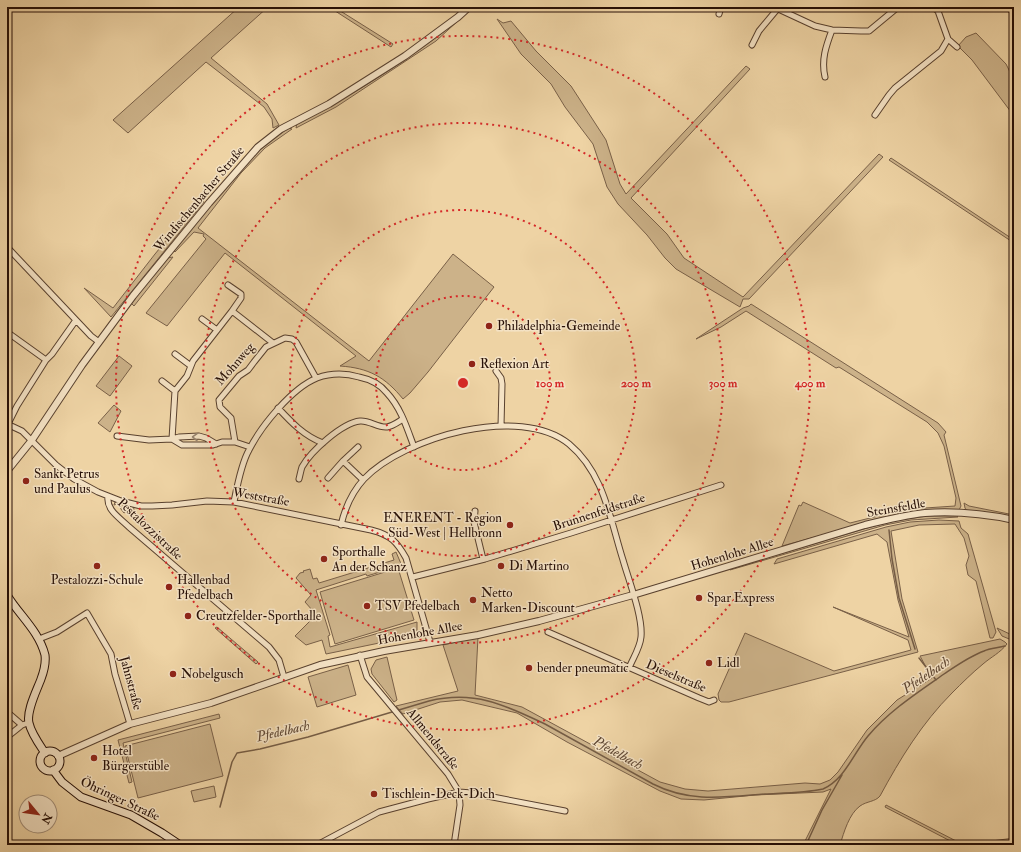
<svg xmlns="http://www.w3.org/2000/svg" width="1021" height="852" viewBox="0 0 1021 852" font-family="'IM FELL Double Pica',serif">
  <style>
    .green { fill: #ccb289; stroke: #796048 }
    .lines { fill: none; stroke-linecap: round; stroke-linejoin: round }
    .stream { stroke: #755c44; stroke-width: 1.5 }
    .minor-casing { stroke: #58402e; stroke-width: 7 }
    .tertiary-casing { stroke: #58402e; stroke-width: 8 }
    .secondary-casing { stroke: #260f06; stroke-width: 9 }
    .minor { stroke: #f4e2c4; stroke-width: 5 }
    .tertiary { stroke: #f4e2c4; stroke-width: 6 }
    .secondary { stroke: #f4e2c4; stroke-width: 7 }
    .oneway { stroke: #97836e }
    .ring { fill: none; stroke: #d62828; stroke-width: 2; stroke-dasharray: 2 4 }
    .poi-dot { fill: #8f2418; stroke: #f4e2c4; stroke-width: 1.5 }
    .labels { text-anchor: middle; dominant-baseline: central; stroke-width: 3; stroke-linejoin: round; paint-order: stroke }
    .street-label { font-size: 13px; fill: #260f06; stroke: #f4e2c4 }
    .poi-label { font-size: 13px; fill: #260f06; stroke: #f4e2c4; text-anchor: start }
    .water-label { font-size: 14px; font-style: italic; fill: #614935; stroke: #f4e2c4 }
    .centre { fill: #d62828; stroke: #f4e2c4; stroke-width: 2 }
    .ring-label { font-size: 12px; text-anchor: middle; font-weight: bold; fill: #d62828; stroke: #f4e2c4; stroke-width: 3; stroke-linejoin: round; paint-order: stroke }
  </style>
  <rect width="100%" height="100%" fill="#eed3a4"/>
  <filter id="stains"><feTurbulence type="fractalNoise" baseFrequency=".005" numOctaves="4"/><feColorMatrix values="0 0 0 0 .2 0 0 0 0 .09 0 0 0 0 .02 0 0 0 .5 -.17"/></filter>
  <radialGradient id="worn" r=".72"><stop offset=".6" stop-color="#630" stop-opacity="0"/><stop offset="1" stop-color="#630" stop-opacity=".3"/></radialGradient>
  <path class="green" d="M239,7H268L211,58L267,104L279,125L273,128L272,119L264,107L206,62L128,133L113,120Z
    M329,7H334L393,44L391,47Z
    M460,19L436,41L336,107L296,128L297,123C353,96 411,58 460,19Z
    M497,19L503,23L511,21L536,51L571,86L606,140L620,184L626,194L746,66L750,69L631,198L667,234L684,258L743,297L879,154L883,157L749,299H743L740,307L676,269L665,258L647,235L618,204L607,187L593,144L565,107L551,84L521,54Z
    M976,33L1006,64L1014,80V116L972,60L958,46L966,37Z
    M289,128L292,129L265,148L241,173L198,228L369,361L453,254L494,287L428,372L410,393L403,399C385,377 369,368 340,366L356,356L225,253L167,326L146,313L206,239L203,236L204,234L194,232L175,252L173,250L253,155L268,142Z
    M891,158L1014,240V243L889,160Z
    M201,198L204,202L111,317L84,288L113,308L155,254Z
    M173,257L134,306L131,303L167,258Z
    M751,304L938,423L946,432L944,435L961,506L959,510H925L848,528L782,546L799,505L801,506L803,502L850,523L890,513L925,508L955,506L956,498L944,446L938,433L927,422L839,367L836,368L746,311L721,327L696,339L743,308L749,306Z
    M119,356L132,366L110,396L96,386Z
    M114,405L121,411L110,432L98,423Z
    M115,502L133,506L134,509L133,512L131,508L124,513L117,504L114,505Z
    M964,503L969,506L1014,515V518L967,511L965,508Z
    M927,516H957L958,517L911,520L885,525L730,570V569L867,528L894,521Z
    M939,520L959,521L961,528L968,534L996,632L993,638H990L976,581L968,575L966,565L969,556L964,538L955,524L919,525L891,531L902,599L918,652L729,702H721L719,700L718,694L745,633L834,671L911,650L908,640L833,607L909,637L898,600L887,542L877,534L774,564L777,559L886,527L910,522Z
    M396,552L402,566L396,567L395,565L390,566V569L367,576L366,574L316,590L330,635L328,636L330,647L417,622V633L413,636L326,654L322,640L306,645L295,636L310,621L307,618L313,611L305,602L311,595L296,578L300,573L304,572L303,571L310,569L313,579L317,578L319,583L394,560L392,554Z
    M398,568L414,620L335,644L320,592Z
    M217,627L258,662L256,664L215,628Z
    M997,628L1014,636V641L1002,636Z
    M478,637L475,695L522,707L660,782L685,789L708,791L805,783L820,784L830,780L838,772L867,730L897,700L932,678L920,656L1000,639L1005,642L1007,644C1000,653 991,657 983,664C972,673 962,683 952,693C922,723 900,759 880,796C875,802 867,801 860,806C849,814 844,832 840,845H803L831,789L823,792L755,795L704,800L681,799L660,791L567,742L517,713L462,700L440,702L403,714L396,706L458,691L443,645Z
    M387,657L397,700L394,702L372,674L371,669L376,660Z
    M348,665L356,695L317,707L308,677Z
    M219,714L220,718L123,743L132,782L129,783L118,740Z
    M210,724L223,776L138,798L125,746Z
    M214,786L216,797L194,802L191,791Z
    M886,805L960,843H977L1014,838V845H958L885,807Z"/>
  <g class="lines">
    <path class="stream" d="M1005,7L1014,18
      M889,530L892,559L899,598L915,649
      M1013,648L1014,649
      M919,658L936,680
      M220,807L232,762L237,753L260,749L308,737L429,701C475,690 505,705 545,724L653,784C690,803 726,797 765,794C784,793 804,793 823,789C845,779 853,754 868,736C889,711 917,693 944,674C956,666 970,656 984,651C990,648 998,648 1005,646
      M806,845L822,810L842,775"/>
    <defs>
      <path id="minor" d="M774,7L815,26L832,30L861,31H869L898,7
        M933,7L938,11L948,39L957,47
        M719,14L721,7
        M752,45L759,31L779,7
        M825,77C821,60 826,46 832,30
        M875,115L889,95L895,88L941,51L948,39
        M7,247L91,336L99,342
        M228,285L241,294V298L232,311
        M202,319L217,330
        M7,332L46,360
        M175,354L191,366
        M496,371L501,378L502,384L501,426
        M162,381L175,391L172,439
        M175,391L187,376L193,361L232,311L273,343
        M278,408C291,422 304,436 323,443
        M7,424L22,431L56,465L74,479L98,492L121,501L141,506H152L172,505L207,501L234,502L371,530C391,535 397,542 406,558L430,642
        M8,424L17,406L46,360L52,354L76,320
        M117,436L149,440L172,439L179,437L199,436L206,438L216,444
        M172,439L182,445H213L222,442H235L250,447
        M235,442L231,418L220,407L219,400L239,376L248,370L254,362L266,347L285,338L292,339L296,342L316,378
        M358,447L343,461L363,480
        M328,478L343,461
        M299,479C300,475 301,470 302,467C311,451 342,423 360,421C369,420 378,428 387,427C393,426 398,422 403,419
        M108,496C106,510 119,517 129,527L269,647L279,660L284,677
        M234,502C237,487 241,464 249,450C261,426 292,388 317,378C331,373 345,373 359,377C369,379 380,384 387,393C401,408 407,428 414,447
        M475,511L474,522L483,559
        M341,525C345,508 352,492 364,479C404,437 520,404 569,444C604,473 610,519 623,560C629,581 643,617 641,637C640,648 633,658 629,668
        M413,577L485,559L571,533L721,485
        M548,632L699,698L709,702L714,700
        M39,639L57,632L87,613L111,654L115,674L130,724
        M360,655L367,677L448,774L459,792L460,805L454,845
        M7,712L22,725
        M7,737L22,725L28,723
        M317,845L379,812L428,799L459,792L472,793L565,811"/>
      <path id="tertiary" d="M7,471L32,440L82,365L133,296L209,203L258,147L281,129L329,104L405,56L458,17L469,7
        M58,756L130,724L211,703L320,665L384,651L478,635L539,621L633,595L865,525C885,520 905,515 925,513C954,511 986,514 1014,520"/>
      <path id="secondary" d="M7,595C19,615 39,631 45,655C46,663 44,671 41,679C37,690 26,711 29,723C31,733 39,744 45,753
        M40 761a10 10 0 1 1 20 0a10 10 0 1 1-20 0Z
        M53,770L62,782L81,797L131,815L162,833L180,845"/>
    </defs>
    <use href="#minor" class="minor-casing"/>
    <use href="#tertiary" class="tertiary-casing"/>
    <use href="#secondary" class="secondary-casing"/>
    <use href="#minor" class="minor"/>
    <use href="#tertiary" class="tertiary"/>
    <use href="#secondary" class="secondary"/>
  </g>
  <defs><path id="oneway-chevron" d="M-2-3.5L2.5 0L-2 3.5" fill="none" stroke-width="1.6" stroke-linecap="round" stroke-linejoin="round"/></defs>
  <use class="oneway" href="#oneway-chevron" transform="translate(195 437) rotate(-179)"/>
  <g class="ring">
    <circle cx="463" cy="383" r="87"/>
    <circle cx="463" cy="383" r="173"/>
    <circle cx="463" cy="383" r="260"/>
    <circle cx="463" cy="383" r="347"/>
  </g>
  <g class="poi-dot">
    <circle cx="489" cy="326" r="4"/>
    <circle cx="472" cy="364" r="4"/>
    <circle cx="26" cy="481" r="4"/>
    <circle cx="510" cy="525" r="4"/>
    <circle cx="324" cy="559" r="4"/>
    <circle cx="97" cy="566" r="4"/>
    <circle cx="501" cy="566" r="4"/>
    <circle cx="169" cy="587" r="4"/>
    <circle cx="699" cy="598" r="4"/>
    <circle cx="473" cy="600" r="4"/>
    <circle cx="367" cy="606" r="4"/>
    <circle cx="188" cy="616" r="4"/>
    <circle cx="709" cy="663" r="4"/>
    <circle cx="529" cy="668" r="4"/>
    <circle cx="173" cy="674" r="4"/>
    <circle cx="94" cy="758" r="4"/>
    <circle cx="374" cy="794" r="4"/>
  </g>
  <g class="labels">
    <g class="street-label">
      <text transform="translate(199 199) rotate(-50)">Windischenbacher Straße</text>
      <text transform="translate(235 364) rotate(-49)">Mohnweg</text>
      <text transform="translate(261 497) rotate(10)">Weststraße</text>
      <text transform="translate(896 508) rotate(-10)">Steinsfeldle</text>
      <text transform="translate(599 512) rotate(-18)">Brunnenfeldstraße</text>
      <text transform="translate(150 529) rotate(43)">Pestalozzistraße</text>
      <text transform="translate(732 554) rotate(-17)">Hohenlohe Allee</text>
      <text transform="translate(420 633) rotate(-10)">Hohenlohe Allee</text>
      <text transform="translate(676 676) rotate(23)">Dieselstraße</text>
      <text transform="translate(131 683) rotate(75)">Jahnstraße</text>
      <text transform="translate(433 739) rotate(51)">Allmendstraße</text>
      <text transform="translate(120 799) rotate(25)">Öhringer Straße</text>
    </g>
    <g class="poi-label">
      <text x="497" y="326">Philadelphia-Gemeinde</text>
      <text x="480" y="364">Reflexion Art</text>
      <text x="34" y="474">Sankt Petrus<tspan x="34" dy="15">und Paulus</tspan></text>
      <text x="502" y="518" text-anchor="end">ENERENT - Region<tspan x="502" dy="15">Süd-West | Hellbronn</tspan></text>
      <text x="332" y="552">Sporthalle<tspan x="332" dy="15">An der Schanz</tspan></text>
      <text x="509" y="566">Di Martino</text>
      <text x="97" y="580" text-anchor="middle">Pestalozzi-Schule</text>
      <text x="177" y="580">Hallenbad<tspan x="177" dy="15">Pfedelbach</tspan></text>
      <text x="481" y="593">Netto<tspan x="481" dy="15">Marken-Discount</tspan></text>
      <text x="707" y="598">Spar Express</text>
      <text x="375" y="606">TSV Pfedelbach</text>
      <text x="196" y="616">Creutzfelder-Sporthalle</text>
      <text x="717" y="663">Lidl</text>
      <text x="537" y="668">bender pneumatic</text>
      <text x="181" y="674">Nobelgusch</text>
      <text x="102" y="751">Hotel<tspan x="102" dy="15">Bürgerstüble</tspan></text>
      <text x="382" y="794">Tischlein-Deck-Dich</text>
    </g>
    <g class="water-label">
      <text transform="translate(926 675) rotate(-34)">Pfedelbach</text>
      <text transform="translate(283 731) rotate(-13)">Pfedelbach</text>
      <text transform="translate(618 753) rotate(29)">Pfedelbach</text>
    </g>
  </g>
  <circle cx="463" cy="383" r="6" class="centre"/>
  <g class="ring-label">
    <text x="550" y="387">100 m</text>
    <text x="636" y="387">200 m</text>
    <text x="723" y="387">300 m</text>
    <text x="810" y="387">400 m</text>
  </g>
  <rect width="1021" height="852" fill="none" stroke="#eed3a4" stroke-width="24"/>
  <rect x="8" y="8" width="1005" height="836" fill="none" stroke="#260f06" stroke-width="2"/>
  <rect x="12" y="12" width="997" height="828" fill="none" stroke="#260f06"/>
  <g transform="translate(38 814) rotate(119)"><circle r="19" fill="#f4e2c4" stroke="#a28e78"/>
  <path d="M0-3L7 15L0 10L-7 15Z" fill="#8f2418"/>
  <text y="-6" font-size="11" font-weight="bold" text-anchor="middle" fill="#260f06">N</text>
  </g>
  <rect width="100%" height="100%" filter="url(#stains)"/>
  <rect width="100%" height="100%" fill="url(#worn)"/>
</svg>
